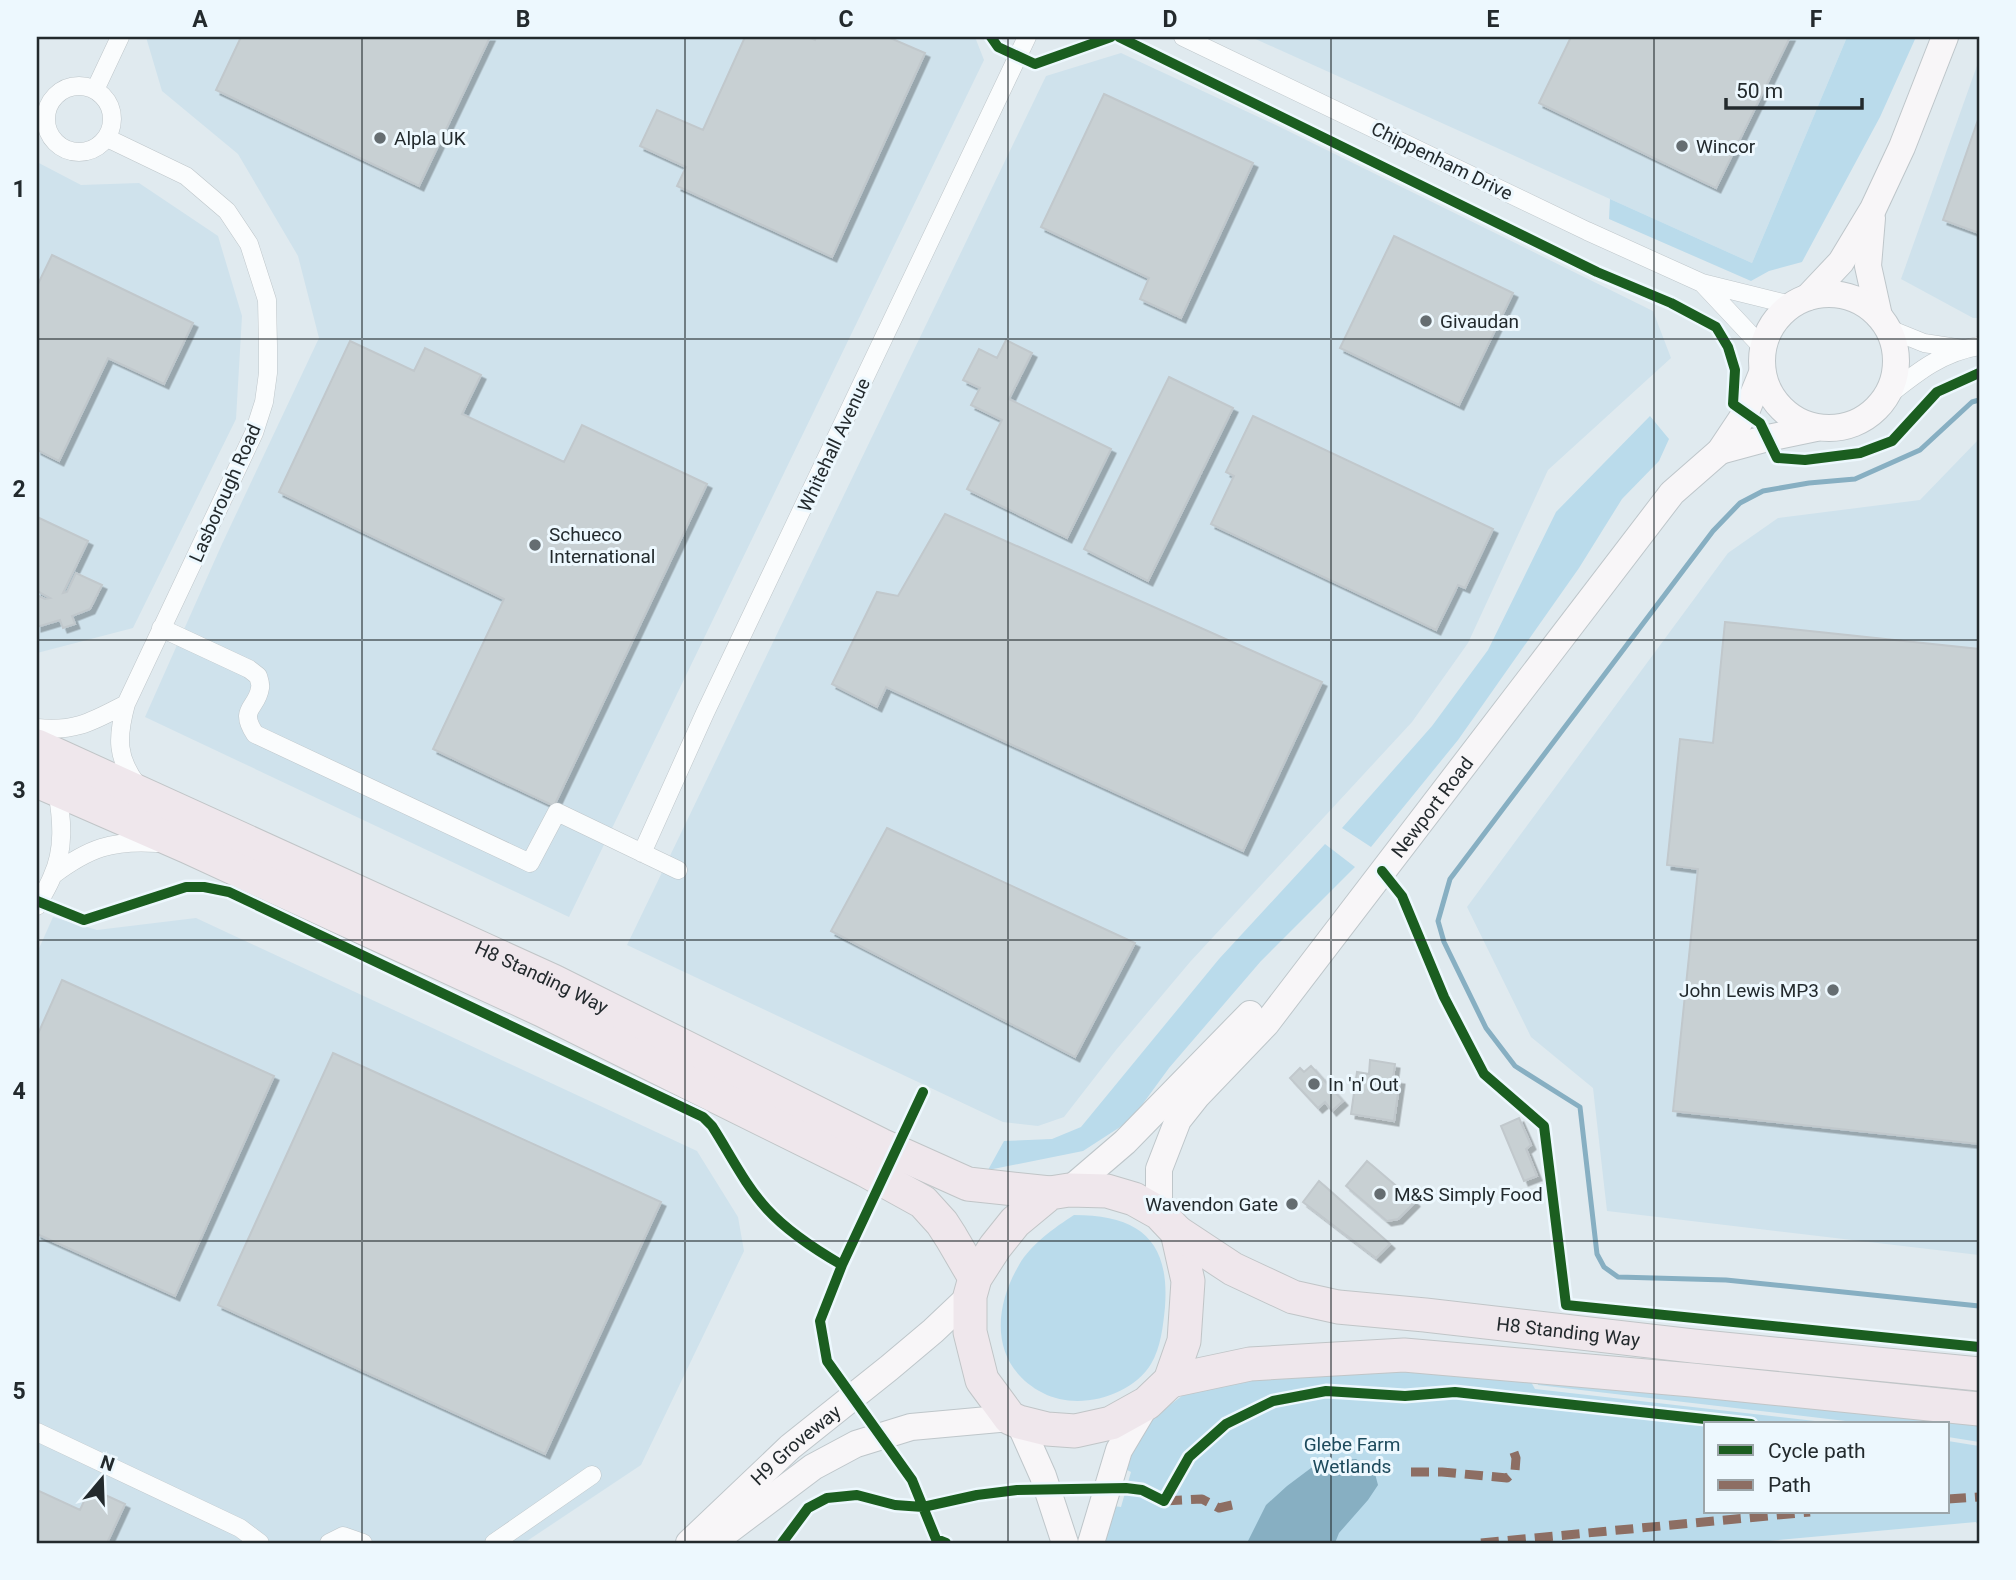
<svg xmlns="http://www.w3.org/2000/svg" width="2016" height="1580" viewBox="0 0 2016 1580" font-family="Roboto,sans-serif">
  <style>
    .built { fill: #cfe2ec }
    .green { fill: #badbeb }
    .water { fill: #87afc2 }
    .lines { fill: none; stroke-linecap: round; stroke-linejoin: round }
    .stream { stroke: #87afc2; stroke-width: 5 }
    .building { fill: #c8d0d3; stroke: #c1c8cc; stroke-width: 2; filter: url(#shadow) }
    .street-casing { stroke: #bec6ca; stroke-width: 19 }
    .secondary-casing { stroke: #bec6ca; stroke-width: 28 }
    .highway-casing { stroke: #c0c5c7; stroke-width: 35 }
    .street { stroke: #fafcfd; stroke-width: 18 }
    .secondary { stroke: #f8f6f8; stroke-width: 26 }
    .highway { stroke: #efe7ec; stroke-width: 33 }
    .quiet { stroke: #8d6e63; stroke-width: 9; stroke-dasharray: 18 9; stroke-linecap: butt }
    .cycleway-casing { stroke: #edf8fe; stroke-width: 15 }
    .cycleway { stroke: #1b5e20; stroke-width: 10 }
    .grid { fill: none; stroke: #232a2d; stroke-width: 2; stroke-opacity: 0.55 }
    .poi-dot { fill: #656d71; stroke: #edf8fe; stroke-width: 2.5 }
    .labels { text-anchor: middle; dominant-baseline: central; stroke-width: 6; stroke-linejoin: round; paint-order: stroke }
    .poi-label { font-size: 19px; fill: #232a2d; stroke: #edf8fe; text-anchor: start }
    .street-label { font-size: 19px; fill: #232a2d; stroke: #edf8fe }
    .park-label { font-size: 19px; fill: #1d4a5c; stroke: #edf8fe }
    .neatline { fill: none; stroke: #232a2d; stroke-width: 2.5 }
    .grid-label { font-size: 23px; text-anchor: middle; font-weight: bold; fill: #232a2d }
  </style>
  <defs>
    <filter id="shadow"><feDropShadow dx="4.5" dy="4.5" stdDeviation="0" flood-color="#0004"/></filter>
  </defs>
  <rect width="100%" height="100%" fill="#e0eaef"/>
  <path class="built" d="M146,37H975L984,60L569,917L145,717L222,544L319,338L298,256L238,154L162,91Z
    M1251,37H1847L1752,263Z
    M1121,53L1278,126L1653,311L1671,358L1548,470L1468,643L1412,722L1190,962L1116,1050L1064,1117L1038,1126L1003,1122L627,945L1046,76Z
    M1979,60V318H1973L1901,279Z
    M37,162L81,185L139,183L218,236L242,316L236,419L133,628L37,653Z
    M1979,439V1255L1607,1211L1593,1088L1531,1037L1467,907L1728,553L1778,518L1920,500Z
    M53,917L97,930L196,918L697,1151L738,1217L744,1251L641,1465L524,1543H37V953Z"/>
  <path class="green" d="M1847,37H1916L1880,117L1802,262L1769,271L1751,281L1609,219L1610,199L1752,263Z
    M1650,416L1669,439L1659,461L1622,499L1579,568L1458,740L1371,847L1342,828L1432,726L1488,650L1556,512Z
    M1325,844L1355,867L1261,961L1169,1068L1131,1120L1083,1151L988,1170L1004,1141L1052,1139L1081,1127L1219,959Z
    M1074,1215C1139,1215 1170,1240 1165,1307C1163,1326 1161,1347 1151,1364C1131,1397 1077,1411 1043,1393C991,1366 992,1311 1019,1265C1031,1244 1054,1228 1074,1215Z
    M1297,1369L1526,1373L1535,1389L1841,1424H1706V1512H1948V1441L1979,1446V1527L1976,1522L1746,1543H1098L1106,1505L1121,1507L1131,1472L1121,1467L1153,1418L1183,1395Z
    M1537,1374L1979,1417V1442L1948,1437V1424H1871L1538,1385Z"/>
  <path class="water" d="M1356,1459L1374,1470L1378,1485L1368,1500L1339,1533L1335,1543H1247L1266,1505L1287,1486L1311,1468L1335,1460Z"/>
  <g class="lines">
    <path class="stream" d="M1979,400L1972,402L1920,450L1855,479L1809,483L1763,491L1740,503L1713,531L1450,879L1438,921L1444,942L1486,1028L1515,1066L1580,1107L1597,1254L1604,1267L1618,1277L1726,1280L1979,1306"/>
  </g>
  <path class="building" d="M241,37H490L419,186L216,90Z
    M745,37H808L815,40L816,37H888L925,53L832,257L677,186L686,167L640,146L657,110L703,130Z
    M1571,37H1790L1716,188L1539,103Z
    M1104,94L1253,163L1181,318L1140,299L1149,278L1041,227Z
    M1979,117V233L1943,220Z
    M1394,236L1513,293L1459,405L1340,348Z
    M52,255L193,323L164,384L108,358L59,461L37,450V286Z
    M1006,340L1032,353L1009,399L1111,449L1067,538L967,489L1002,420L971,405L980,388L963,380L979,349L997,358Z
    M350,341L414,371L425,348L481,375L462,414L564,462L582,425L707,484L554,806L433,749L504,599L279,492Z
    M1169,377L1233,408L1148,581L1084,549Z
    M1253,416L1493,529L1465,588L1458,585L1436,630L1211,524L1234,476L1226,472Z
    M945,514L1322,682L1243,851L886,687L877,707L832,684L877,592L898,596Z
    M37,517L88,541L63,593L67,592L76,573L102,585L90,609L72,616L75,624L63,628L60,620L37,627V595L45,599L50,598L37,591Z
    M1725,622L1979,649V1144L1673,1111L1698,869L1667,865L1680,739L1713,743Z
    M887,828L1135,943L1075,1057L831,931Z
    M62,980L274,1076L175,1296L37,1234V1036Z
    M333,1053L661,1202L545,1454L218,1305Z
    M1370,1060L1395,1064L1393,1079L1400,1080L1394,1121L1351,1114L1357,1072L1369,1074Z
    M1311,1066L1343,1101L1332,1111L1325,1102L1318,1108L1290,1078L1300,1068L1304,1072Z
    M1519,1118L1531,1145L1526,1149L1537,1176L1524,1181L1501,1126Z
    M1367,1161L1415,1202L1398,1219L1387,1221L1346,1186Z
    M1319,1181L1390,1244L1376,1258L1303,1202Z
    M90,1488L125,1504L107,1543H37V1490L80,1510Z"/>
  <g class="lines">
    <defs>
      <path id="street" d="M1183,37L1587,231L1702,283L1791,305
        M46 119a33 33 0 1 1 66 0a33 33 0 1 1-66 0Z
        M95,90L120,37
        M107,138L186,176L227,211L249,244L267,300L268,346V373L264,402L254,433L126,704C117,737 116,758 138,786
        M1702,283L1762,347
        M1887,328L1924,343L1963,349
        M1886,397C1915,374 1941,352 1979,346
        M161,628L249,669L258,676C259,680 261,684 260,688C257,709 238,708 255,734L530,863L557,812L678,870
        M37,728C76,732 93,721 126,704
        M642,853L705,713L1027,37
        M53,875C89,848 112,840 157,843
        M37,906C42,896 48,887 52,877C65,849 62,819 57,790
        M37,1432L240,1528L260,1543
        M329,1543L343,1536L363,1543
        M494,1543L592,1475"/>
      <g id="secondary">
        <path d="M1872,218L1868,266L1879,316"/>
        <circle cx="1829" cy="361" r="67"/>
        <path d="M1808,297L1841,262L1873,209L1902,147L1945,37"/>
        <path d="M1720,451L1768,438L1816,428"/>
        <path d="M1069,1190L1125,1142L1250,1014"/>
        <path id="s1" d="M1159,1213V1169L1178,1120L1197,1096L1266,1024L1672,493L1720,451L1746,412L1762,373"/>
        <path d="M1019,1422L1043,1476L1065,1543"/>
        <path id="s2" d="M689,1543L790,1447L889,1368L933,1331L970,1296"/>
        <path d="M712,1543L813,1467L856,1444L911,1427L1010,1418"/>
        <path d="M1091,1543L1119,1450L1147,1403"/>
      </g>
      <g id="highway">
        <path id="s3" d="M37,746L553,981L881,1145L968,1184L1050,1193"/>
        <path d="M37,781L188,847L542,1010L865,1170L923,1202L942,1223L951,1237L975,1278"/>
        <path d="M1069,1190L1107,1191L1134,1199L1159,1213L1177,1232L1188,1281L1184,1341L1170,1381L1147,1403L1111,1423L1075,1431L1047,1429L1019,1422L1010,1418L982,1380L970,1332V1296L975,1278L995,1247L1015,1222L1050,1193Z"/>
        <path id="s4" d="M1177,1232L1233,1269L1293,1297L1338,1307L1425,1315L1693,1346L1979,1374"/>
        <path d="M1170,1381L1250,1364L1404,1355L1692,1380L1979,1409"/>
      </g>
    </defs>
    <use href="#street" class="street-casing"/>
    <use href="#secondary" class="secondary-casing"/>
    <use href="#highway" class="highway-casing"/>
    <use href="#street" class="street"/>
    <use href="#secondary" class="secondary"/>
    <use href="#highway" class="highway"/>
    <path class="quiet" d="M1411,1472H1442L1507,1478L1515,1471L1516,1458L1512,1447
      M1948,1499L1979,1497
      M1164,1501L1202,1499L1219,1508L1232,1505
      M1481,1543L1810,1512"/>
    <defs>
      <path id="cycleway" d="M991,37L998,47L1035,64L1111,37
        M1119,37L1597,272L1671,303L1716,327L1728,347L1735,370L1733,404L1760,423L1777,458L1805,460L1860,453L1892,441L1937,392L1979,373
        M1382,871L1402,896L1444,997L1484,1074L1544,1126L1566,1305L1979,1347
        M37,901L84,920L186,887H204L229,892L703,1117L712,1126C730,1154 745,1185 767,1209C788,1232 816,1250 842,1265
        M923,1092L842,1265L820,1321L827,1361L912,1480L936,1539L946,1543
        M782,1543L808,1508L827,1498L857,1495L895,1505L923,1507L977,1495L1017,1490L1126,1488L1142,1490L1164,1501L1189,1457L1226,1424L1273,1401L1326,1391L1405,1396L1455,1392L1751,1424"/>
    </defs>
    <use href="#cycleway" class="cycleway-casing"/>
    <use href="#cycleway" class="cycleway"/>
  </g>
  <path class="grid" d="M362,37V1543M685,37V1543M1008,37V1543M1331,37V1543M1654,37V1543M37,339H1979M37,640H1979M37,940H1979M37,1241H1979"/>
  <g class="poi-dot">
    <circle cx="380" cy="138" r="7"/>
    <circle cx="1682" cy="146" r="7"/>
    <circle cx="1426" cy="321" r="7"/>
    <circle cx="535" cy="545" r="7"/>
    <circle cx="1833" cy="990" r="7"/>
    <circle cx="1314" cy="1084" r="7"/>
    <circle cx="1380" cy="1194" r="7"/>
    <circle cx="1292" cy="1204" r="7"/>
  </g>
  <g class="labels">
    <g class="poi-label">
      <text x="394" y="138">Alpla UK</text>
      <text x="1696" y="146">Wincor</text>
      <text x="1440" y="321">Givaudan</text>
      <text x="549" y="534">Schueco<tspan x="549" dy="22">International</tspan></text>
      <text x="1819" y="990" text-anchor="end">John Lewis MP3</text>
      <text x="1328" y="1084">In 'n' Out</text>
      <text x="1394" y="1194">M&amp;S Simply Food</text>
      <text x="1278" y="1204" text-anchor="end">Wavendon Gate</text>
    </g>
    <g class="street-label">
      <text transform="translate(1442 161) rotate(26)">Chippenham Drive</text>
      <text transform="translate(834 445) rotate(-65)">Whitehall Avenue</text>
      <text transform="translate(225 493) rotate(-66)">Lasborough Road</text>
      <text stroke="none"><textPath href="#s1" startOffset="500">Newport Road</textPath></text>
      <text stroke="none"><textPath href="#s3" startOffset="555">H8 Standing Way</textPath></text>
      <text stroke="none"><textPath href="#s4" startOffset="411">H8 Standing Way</textPath></text>
      <text stroke="none"><textPath href="#s2" startOffset="145">H9 Groveway</textPath></text>
    </g>
    <g class="park-label">
      <text x="1352" y="1444">Glebe Farm<tspan x="1352" dy="22">Wetlands</tspan></text>
    </g>
  </g>
  <rect width="2016" height="1580" fill="none" stroke="#edf8fe" stroke-width="77"/>
  <rect x="1704" y="1422" width="245" height="91" fill="#edf8fe" stroke="#9ca6aa" stroke-width="2"/>
  <rect x="1718" y="1445" width="35" height="10" fill="#1b5e20" stroke="#9ca6aa" stroke-width="2"/>
  <text x="1768" y="1458" font-size="21" fill="#232a2d">Cycle path</text>
  <rect x="1718" y="1480" width="35" height="10" fill="#8d6e63" stroke="#9ca6aa" stroke-width="2"/>
  <text x="1768" y="1492" font-size="21" fill="#232a2d">Path</text>
  <g transform="translate(102 1479) rotate(19)" stroke="#edf8fe" stroke-width="5" paint-order="stroke">
  <path d="M0-5L12 26L0 18L-12 26Z" fill="#232a2d"/>
  <text y="-10" font-size="19" font-weight="bold" text-anchor="middle" fill="#232a2d">N</text>
  </g>
  <path d="M1726 98v10h136v-10" fill="none" stroke="#232a2d" stroke-width="3.5"/>
  <text x="1736" y="98" font-size="21" fill="#232a2d" stroke="#edf8fe" stroke-width="5" paint-order="stroke">50 m</text>
  <rect x="38" y="38" width="1940" height="1504" class="neatline"/>
  <g class="grid-label">
    <text x="200" y="27">A</text>
    <text x="523" y="27">B</text>
    <text x="846" y="27">C</text>
    <text x="1170" y="27">D</text>
    <text x="1493" y="27">E</text>
    <text x="1816" y="27">F</text>
    <text x="19" y="197">1</text>
    <text x="19" y="497">2</text>
    <text x="19" y="798">3</text>
    <text x="19" y="1099">4</text>
    <text x="19" y="1399">5</text>
  </g>
</svg>
